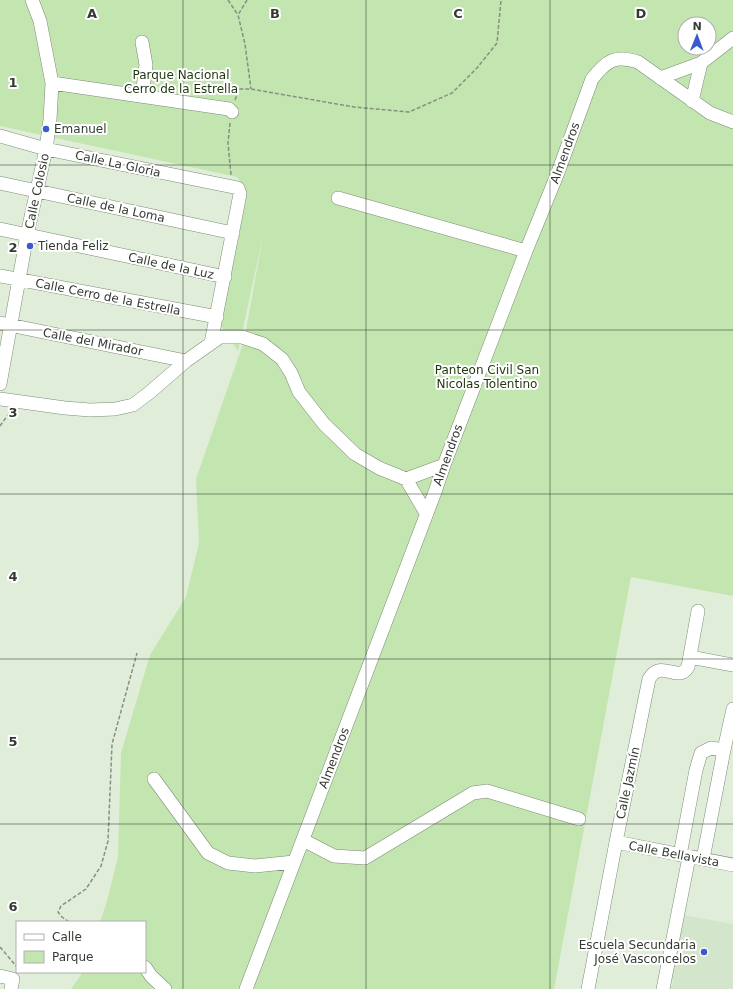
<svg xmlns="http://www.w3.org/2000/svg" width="733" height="989" viewBox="0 0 733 989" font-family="'DejaVu Sans',sans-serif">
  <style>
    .built { fill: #d3e5ca }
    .green { fill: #c3e5b0; fill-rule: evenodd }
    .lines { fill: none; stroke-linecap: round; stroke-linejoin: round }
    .minor-casing { stroke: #7e8a77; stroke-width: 14 }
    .path { stroke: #869081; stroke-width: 1.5; stroke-dasharray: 4 2; stroke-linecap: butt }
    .minor { stroke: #fff; stroke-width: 13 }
    .grid { fill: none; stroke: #343a31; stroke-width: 1; stroke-opacity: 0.55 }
    .poi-dot { fill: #3a5bcd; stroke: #fff; stroke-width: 1.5 }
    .labels { text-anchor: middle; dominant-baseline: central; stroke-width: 4; stroke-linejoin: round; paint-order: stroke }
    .park-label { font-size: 12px; fill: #1e350d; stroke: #fff }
    .poi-label { font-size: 12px; fill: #343a31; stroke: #fff; text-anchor: start }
    .street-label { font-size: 12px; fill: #343a31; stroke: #fff }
    .grid-label { font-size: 13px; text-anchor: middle; font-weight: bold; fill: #343a31; stroke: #fff; stroke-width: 4; stroke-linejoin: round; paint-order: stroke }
  </style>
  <rect width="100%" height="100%" fill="#e0eed9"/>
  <path class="built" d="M683,915L733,924V989H669L672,986L673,983V980H670Z"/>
  <path class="green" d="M0,0H733V596L631,577L554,989H71L83,972H145V922H100L107,901L118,857L121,753L150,655L186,597L199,543L196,479L244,341L263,236L238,351L218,322L245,197L244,187L237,177L0,126ZM685,24H709V48H685Z"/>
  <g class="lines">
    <defs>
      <path id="minor" d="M142,42L146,65L142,96
        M660,78L701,63L733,38
        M52,83L229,109L232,112
        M692,101L701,63
        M0,136L46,149L238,188L240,194L211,343
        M0,183L233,233
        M338,198L526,251
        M0,229L225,277
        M0,276L217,317
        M0,323L186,361
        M0,384L27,235L46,149L50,120L52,83L40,21L32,0
        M0,399L65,408L90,410L115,409L133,405L149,393L186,361L220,337H242L263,344L282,359L291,373L299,392L324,424L355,454L379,468L406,479L444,465
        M406,479L426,513
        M690,657L733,665
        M154,779L208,853L228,863L255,866L294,862
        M303,840L334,856L365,858L473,793L487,791L579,819
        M616,842L733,865
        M680,855L696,770L701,753L711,748L724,750
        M703,859L724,750L733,709
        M145,967L151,976L165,989
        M0,976L13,979L11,989
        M246,989L435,492L444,465L526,251L557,175L592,79C607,60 615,55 638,62L710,113L733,122
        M588,989L616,842L649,679C661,658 678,684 688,667L698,611
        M663,989L689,857"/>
    </defs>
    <use href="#minor" class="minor-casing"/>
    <path class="path" d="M228,0L238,15
      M247,0L238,15L245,44L251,89
      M235,100L239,89H251L354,107L409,112L452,93L477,68L497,43L501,0
      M230,123L228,143L231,175
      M0,426L10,412
      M69,922L62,917L58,912L61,906L86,889L101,866L108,841L112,744L137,653
      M0,947L17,967"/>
    <use href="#minor" class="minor"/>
  </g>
  <path class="grid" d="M183,0V989M366,0V989M550,0V989M0,165H733M0,330H733M0,494H733M0,659H733M0,824H733"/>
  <g class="poi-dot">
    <circle cx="46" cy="129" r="4"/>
    <circle cx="30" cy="246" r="4"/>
    <circle cx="704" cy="952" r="4"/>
  </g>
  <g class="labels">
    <g class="park-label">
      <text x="181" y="75">Parque Nacional<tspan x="181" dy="14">Cerro de la Estrella</tspan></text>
      <text x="487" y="370">Panteon Civil San<tspan x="487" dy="14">Nicolas Tolentino</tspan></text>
    </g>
    <g class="poi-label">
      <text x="54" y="129">Emanuel</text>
      <text x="38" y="246">Tienda Feliz</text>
      <text x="696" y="945" text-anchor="end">Escuela Secundaria<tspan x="696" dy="14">José Vasconcelos</tspan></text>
    </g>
    <g class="street-label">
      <text transform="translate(565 153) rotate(-70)">Almendros</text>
      <text transform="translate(118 164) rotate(12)">Calle La Gloria</text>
      <text transform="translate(37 191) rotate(-78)">Calle Colosio</text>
      <text transform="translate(116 208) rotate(12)">Calle de la Loma</text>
      <text transform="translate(171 266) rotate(12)">Calle de la Luz</text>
      <text transform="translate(108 297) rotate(11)">Calle Cerro de la Estrella</text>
      <text transform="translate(93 342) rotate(11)">Calle del Mirador</text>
      <text transform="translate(448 455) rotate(-70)">Almendros</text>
      <text transform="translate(334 758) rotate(-69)">Almendros</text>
      <text transform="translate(628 783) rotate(-78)">Calle Jazmín</text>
      <text transform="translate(674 854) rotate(11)">Calle Bellavista</text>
    </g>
  </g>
  <g class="grid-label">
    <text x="92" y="18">A</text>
    <text x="275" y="18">B</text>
    <text x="458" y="18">C</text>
    <text x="641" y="18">D</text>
    <text x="13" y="87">1</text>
    <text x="13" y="252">2</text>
    <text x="13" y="417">3</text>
    <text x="13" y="581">4</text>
    <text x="13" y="746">5</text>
    <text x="13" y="911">6</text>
  </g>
  <rect x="16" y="921" width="130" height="52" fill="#ffffff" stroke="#aeb0ad"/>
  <rect x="24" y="934" width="20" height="6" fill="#ffffff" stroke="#aeb0ad"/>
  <text x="52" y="941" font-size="12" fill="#343a31">Calle</text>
  <rect x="24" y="951" width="20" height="12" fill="#c3e5b0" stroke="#aeb0ad"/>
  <text x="52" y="961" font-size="12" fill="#343a31">Parque</text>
  <g transform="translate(697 36) rotate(1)"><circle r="19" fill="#ffffff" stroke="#aeb0ad"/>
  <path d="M0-3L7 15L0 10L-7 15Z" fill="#3a5bcd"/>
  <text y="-6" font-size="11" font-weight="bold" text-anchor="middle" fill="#343a31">N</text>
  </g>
</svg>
